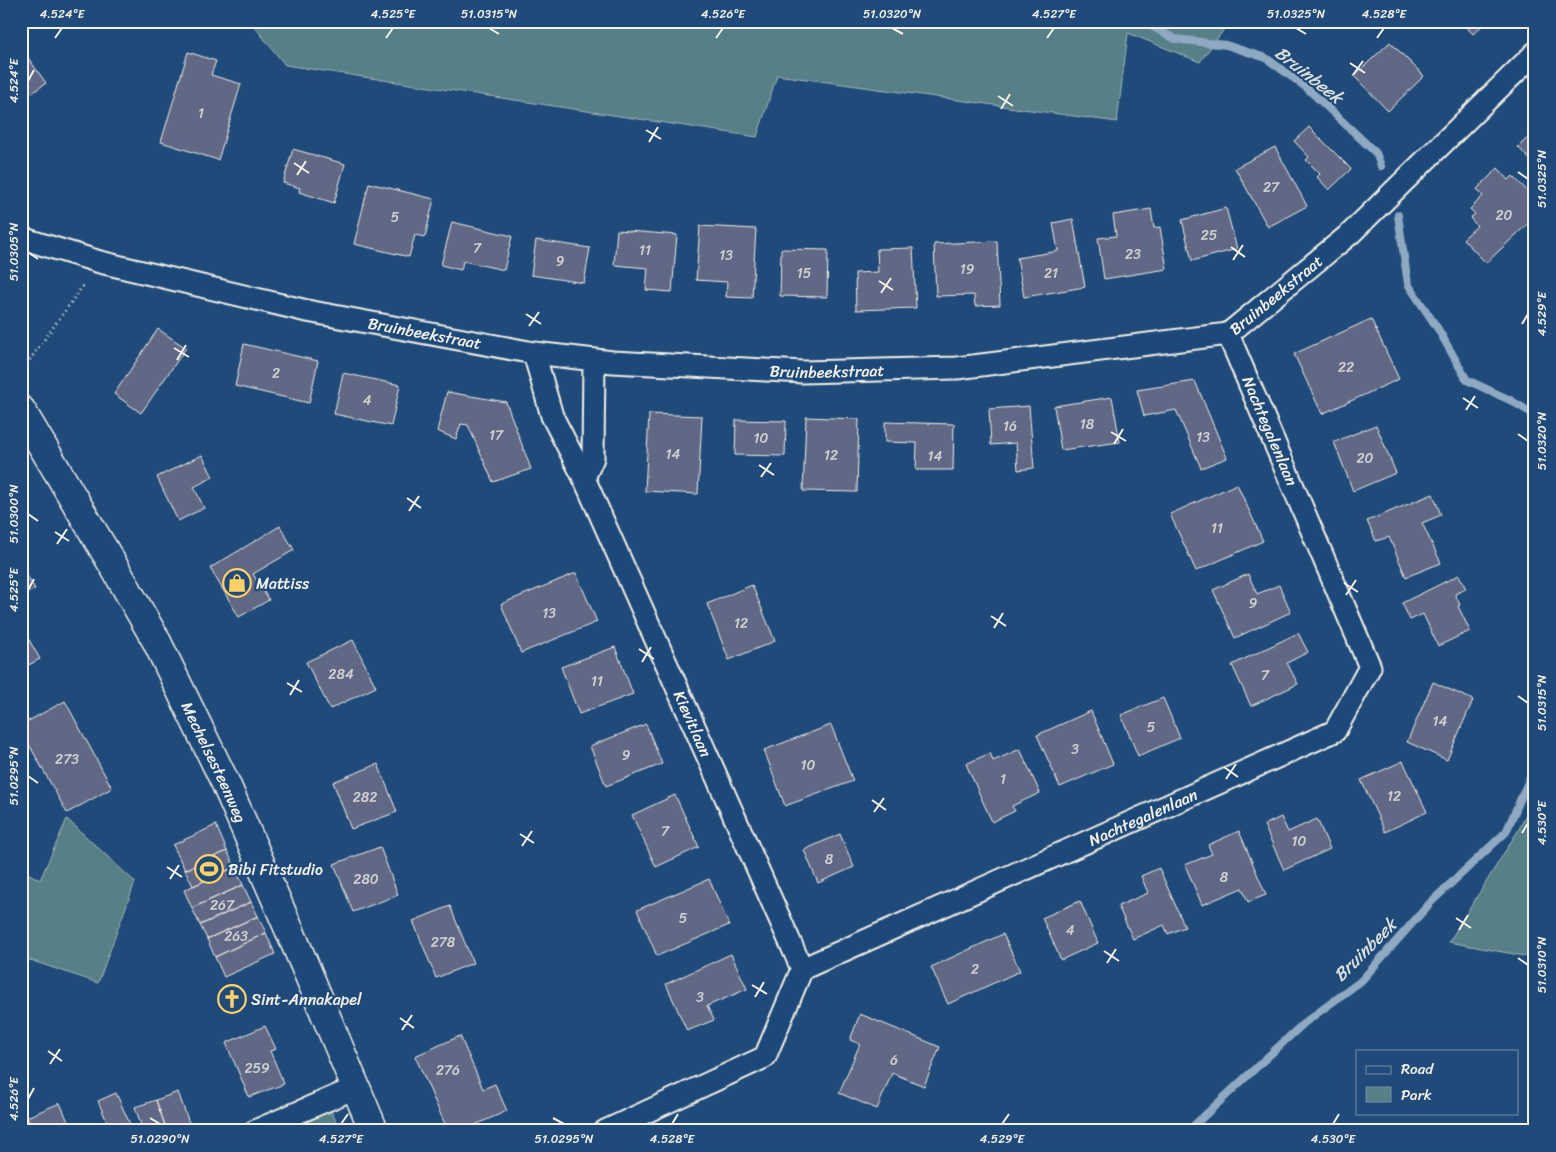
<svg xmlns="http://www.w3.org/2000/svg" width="1556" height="1152" viewBox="0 0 1556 1152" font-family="Sriracha,sans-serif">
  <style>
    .green { fill: #567f86; stroke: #a5b8b7 }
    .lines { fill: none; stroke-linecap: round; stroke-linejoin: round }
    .stream { stroke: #8fa9c2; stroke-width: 8 }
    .building { fill: #616886; stroke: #f4f1e8 }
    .street-casing { stroke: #f4f1e8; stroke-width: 25 }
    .secondary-casing { stroke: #f4f1e8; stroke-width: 31 }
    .path { stroke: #f4f1e8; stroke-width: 3; stroke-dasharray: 1 4; stroke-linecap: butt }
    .street { stroke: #1f4a7a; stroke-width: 21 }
    .secondary { stroke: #1f4a7a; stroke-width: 28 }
    .ticks { fill: none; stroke: #f4f1e8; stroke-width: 2 }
    .labels { text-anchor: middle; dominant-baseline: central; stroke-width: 4.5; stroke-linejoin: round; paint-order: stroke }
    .number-label { font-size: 14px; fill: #cfcfd0 }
    .street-label { font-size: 16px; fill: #f4f1e8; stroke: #1f4a7a }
    .poi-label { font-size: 16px; fill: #f4f1e8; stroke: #1f4a7a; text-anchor: start }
    .water-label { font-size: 18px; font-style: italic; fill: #dbdfde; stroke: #1f4a7a }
    .neatline { fill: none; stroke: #f4f1e8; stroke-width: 2 }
    .ticks-label { font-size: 12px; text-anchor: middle; fill: #f4f1e8 }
  </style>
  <rect width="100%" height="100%" fill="#1f4a7a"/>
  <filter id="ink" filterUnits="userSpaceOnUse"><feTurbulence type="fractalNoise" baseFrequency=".02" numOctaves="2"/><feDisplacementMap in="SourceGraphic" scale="10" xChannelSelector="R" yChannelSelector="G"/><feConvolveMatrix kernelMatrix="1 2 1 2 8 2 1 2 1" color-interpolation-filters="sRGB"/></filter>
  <g filter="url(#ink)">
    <path class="green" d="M250,21H1230L1200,62L1128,33L1117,122L777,75L757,137L285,65Z
      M1535,797V958L1449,942L1519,829Z
      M67,819L135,882L98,983L21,957V869L40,880Z
      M330,1109L341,1131H279Z"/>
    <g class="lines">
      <path class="stream" d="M1142,21L1175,39L1226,45L1266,58L1307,88L1376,153L1381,166
        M1398,215L1408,284L1438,329L1467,380L1510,400L1535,415
        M1188,1131L1304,1023L1361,981L1431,902L1506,832L1535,766"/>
    </g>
    <path class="building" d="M1461,21H1487L1473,34Z
      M1390,42L1424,76L1388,111L1354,76Z
      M21,48L46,83L21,101Z
      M188,52L216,61L211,75L241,84L218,160L161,142Z
      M1309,127L1351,169L1329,190L1317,177L1320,174L1306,160L1309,157L1294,141Z
      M1535,131V165L1518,147Z
      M1275,147L1307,206L1268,227L1235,168Z
      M293,149L345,164L334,203L299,192L300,188L283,183Z
      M1498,168L1509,180L1513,176L1535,199V217L1486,263L1463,239L1477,226L1470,218L1475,214L1470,209L1483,196L1477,189Z
      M369,183L434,199L425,237L415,235L409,257L354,244Z
      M1226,208L1237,249L1192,261L1182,220Z
      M1151,209L1154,228L1160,227L1167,269L1104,279L1098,238L1116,236L1113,215Z
      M1073,219L1085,287L1024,297L1017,258L1058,251L1053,223Z
      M452,222L512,236L504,270L463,261L461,270L441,265Z
      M700,226L756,229L752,298L726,297L727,282L696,280Z
      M617,230L677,235L672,292L646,290L648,268L614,265Z
      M536,240L590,248L584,283L531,275Z
      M997,241L1000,305L975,306L974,295L936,296L934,244Z
      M913,248L916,308L856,310L855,273L878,272L877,249Z
      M781,249L828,250L827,297L780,296Z
      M1371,319L1399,379L1322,414L1294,354Z
      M158,329L186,348L141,413L114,394Z
      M244,344L318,361L309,403L235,386Z
      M343,373L400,385L391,426L334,414Z
      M1195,381L1227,458L1201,468L1176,410L1144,416L1137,390Z
      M447,392L506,402L531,469L493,482L468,425L461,424L456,439L437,431Z
      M1112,397L1120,442L1061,450L1054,406Z
      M1029,406L1034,468L1018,470L1016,443L991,445L989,409Z
      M649,414L702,416L698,494L645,491Z
      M806,417L859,419L857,492L803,491Z
      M736,420L786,421L785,456L735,455Z
      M885,422L954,424L953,470H916L917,443L885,442Z
      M1376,425L1396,473L1353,491L1334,442Z
      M202,455L213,477L194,487L204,508L178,521L157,477Z
      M1237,484L1263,541L1196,571L1170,514Z
      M1433,494L1441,515L1422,523L1441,563L1406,577L1389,537L1376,541L1367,521Z
      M280,526L294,550L253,574L269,600L239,617L210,568Z
      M21,565L35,589L21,597Z
      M576,573L597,622L521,653L501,604Z
      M1248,574L1257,594L1279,585L1291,612L1235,638L1213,590Z
      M1459,575L1466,589L1455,594L1460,605L1458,606L1470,631L1438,646L1423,614L1410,620L1402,603Z
      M752,585L775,641L729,660L707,604Z
      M21,626L40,659L21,669Z
      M1298,633L1308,652L1287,663L1298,684L1251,706L1232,665Z
      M353,640L376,687L330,709L306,662Z
      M615,647L633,694L579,714L561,667Z
      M1433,682L1473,700L1447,760L1407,742Z
      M1163,698L1180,738L1138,756L1121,715Z
      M65,701L112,788L67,813L21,730V725Z
      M1091,711L1113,764L1060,787L1037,735Z
      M646,724L662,764L606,786L590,746Z
      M831,725L853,781L785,806L764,750Z
      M1020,749L1040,793L1012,806L1015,811L992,822L966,764L990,753L993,761Z
      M1403,761L1427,812L1385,832L1361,780Z
      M378,764L397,812L351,829L333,782Z
      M675,795L699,847L656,867L632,815Z
      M1281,817L1288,832L1317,819L1330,849L1284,870L1264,825Z
      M216,825L227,851L185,870L173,845Z
      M1239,831L1266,895L1248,902L1242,888L1202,905L1185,865L1212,854L1208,845Z
      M840,834L854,867L818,883L804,850Z
      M380,847L398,895L353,912L334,864Z
      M227,851L235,867L193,886L185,870Z
      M235,867L243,885L192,908L184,890Z
      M1159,868L1185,927L1168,934L1164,925L1133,939L1118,906L1148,893L1141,876Z
      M709,879L729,925L657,956L637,910Z
      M243,885L251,902L200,925L192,908Z
      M1080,901L1098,943L1061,960L1042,918Z
      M251,902L258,916L207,939L200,925Z
      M450,906L473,963L436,978L413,921Z
      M258,916L266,933L215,957L207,939Z
      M266,933L275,954L224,977L215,957Z
      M1003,934L1020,971L948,1004L931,967Z
      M731,954L747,989L707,1006L714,1020L687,1031L666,984Z
      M236,992L239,1002L232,1004L231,1002H227L226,997L229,996V994Z
      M860,1014L940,1047L924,1086L892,1073L877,1109L839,1093L860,1044L850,1040Z
      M265,1026L276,1049L270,1051L284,1084L249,1097L226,1043Z
      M460,1036L483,1089L495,1084L507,1111L461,1131H448L415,1056Z
      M178,1092L192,1131H167L156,1100Z
      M116,1093L133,1131H111L98,1101Z
      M156,1100L167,1131H143L135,1107Z
      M60,1103L72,1131H33L27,1117Z"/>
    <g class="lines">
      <defs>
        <g id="street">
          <path id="s1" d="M21,238L100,262L307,311L534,353L613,362L803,372L957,368L1228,334L1351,233L1535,53"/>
          <path id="s2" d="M534,353L552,416L584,478L802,969"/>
          <path d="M584,478L593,458L594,360"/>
          <path d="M255,1131L355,1088"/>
          <path id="s3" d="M605,1131L765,1057L802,969L1335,731L1370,667L1228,334"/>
        </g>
        <g id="secondary">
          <path id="s4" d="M21,410L116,570L156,640L225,782L305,966L374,1131"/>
        </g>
      </defs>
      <use href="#street" class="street-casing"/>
      <use href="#secondary" class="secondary-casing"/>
      <path class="path" d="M21,372L85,283"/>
      <use href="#street" class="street"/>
      <use href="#secondary" class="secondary"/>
    </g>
  </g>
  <path class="ticks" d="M489,28L499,34M892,28L903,34M1296,28L1306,34M55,38L62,28M386,38L393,28M716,38L723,28M1047,38L1054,28M1377,38L1384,28M1350,63L1365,73M1353,75L1363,61M28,81L34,70M998,96L1013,106M1001,109L1010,94M646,130L661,139M649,142L658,127M294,163L309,173M1518,172L1528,179M297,175L306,161M1231,247L1245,257M28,252L38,259M1233,260L1243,245M879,281L893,290M881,293L891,278M526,314L541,324M1522,324L1528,314M529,326L539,312M174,348L189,357M177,360L186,345M1463,398L1478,408M1466,410L1475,396M1111,432L1126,441M1518,434L1528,441M1114,444L1123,429M759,465L774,475M761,477L771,463M407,498L421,508M409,511L419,496M28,514L38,521M55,532L69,541M57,544L67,529M1344,583L1358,592M28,590L34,579M1346,595L1356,580M991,616L1006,626M994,628L1003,613M639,649L654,659M642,662L651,647M287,683L302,692M290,695L299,680M1518,696L1528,703M1224,767L1238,777M28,776L38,783M1226,779L1236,764M872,800L886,810M874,812L884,798M1522,833L1528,823M520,834L534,843M522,846L532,831M167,867L182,877M170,879L179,865M1456,918L1471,928M1459,930L1468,915M1104,951L1119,961M1518,958L1528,965M1107,963L1116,949M752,985L767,994M755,997L764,982M400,1018L414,1028M402,1030L412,1015M48,1051L62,1061M50,1064L60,1049M28,1099L34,1088M150,1118L160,1124M553,1118L564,1124M341,1124L348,1114M672,1124L678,1114M1002,1124L1009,1114M1333,1124L1339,1114"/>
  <defs>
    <symbol id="shop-ring" viewBox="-11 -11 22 22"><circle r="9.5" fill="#1f4a7a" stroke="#ffd166" stroke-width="1.5"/><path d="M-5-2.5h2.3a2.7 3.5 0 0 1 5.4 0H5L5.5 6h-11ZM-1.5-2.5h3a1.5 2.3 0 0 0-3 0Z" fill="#ffd166"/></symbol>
    <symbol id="stadium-ring" viewBox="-11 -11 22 22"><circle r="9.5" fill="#1f4a7a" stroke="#ffd166" stroke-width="1.5"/><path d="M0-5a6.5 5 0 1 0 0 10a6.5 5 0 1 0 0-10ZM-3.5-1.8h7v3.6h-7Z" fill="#ffd166"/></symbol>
    <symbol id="church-ring" viewBox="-11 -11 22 22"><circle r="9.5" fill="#1f4a7a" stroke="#ffd166" stroke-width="1.5"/><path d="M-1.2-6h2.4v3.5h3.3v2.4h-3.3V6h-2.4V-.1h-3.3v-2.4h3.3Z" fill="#ffd166"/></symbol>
  </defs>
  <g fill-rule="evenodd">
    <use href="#shop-ring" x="221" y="567" width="32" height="32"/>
    <use href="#stadium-ring" x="193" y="853" width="32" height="32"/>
    <use href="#church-ring" x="216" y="983" width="32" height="32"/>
  </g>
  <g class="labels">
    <g class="number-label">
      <text x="201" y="113">1</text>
      <text x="1271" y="187">27</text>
      <text x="1504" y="215">20</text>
      <text x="395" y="217">5</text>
      <text x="1209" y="235">25</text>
      <text x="477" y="248">7</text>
      <text x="645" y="250">11</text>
      <text x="1133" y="254">23</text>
      <text x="726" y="255">13</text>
      <text x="560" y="261">9</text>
      <text x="967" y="269">19</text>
      <text x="804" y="273">15</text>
      <text x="1051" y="273">21</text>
      <text x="1346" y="367">22</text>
      <text x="276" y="373">2</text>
      <text x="367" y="400">4</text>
      <text x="1087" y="424">18</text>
      <text x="1010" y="426">16</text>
      <text x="496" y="435">17</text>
      <text x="1203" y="437">13</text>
      <text x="761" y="438">10</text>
      <text x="673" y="454">14</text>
      <text x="831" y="455">12</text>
      <text x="935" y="456">14</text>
      <text x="1365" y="458">20</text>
      <text x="1217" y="528">11</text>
      <text x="1253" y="603">9</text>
      <text x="549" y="613">13</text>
      <text x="741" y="623">12</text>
      <text x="341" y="674">284</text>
      <text x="1265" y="675">7</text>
      <text x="597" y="681">11</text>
      <text x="1440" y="721">14</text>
      <text x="1151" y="727">5</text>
      <text x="1075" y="749">3</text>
      <text x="626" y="755">9</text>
      <text x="67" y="759">273</text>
      <text x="808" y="765">10</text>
      <text x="1003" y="779">1</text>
      <text x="1394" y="796">12</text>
      <text x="365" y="797">282</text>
      <text x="665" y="831">7</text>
      <text x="1299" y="841">10</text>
      <text x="829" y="859">8</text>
      <text x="1224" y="877">8</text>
      <text x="366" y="879">280</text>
      <text x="222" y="905">267</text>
      <text x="683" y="918">5</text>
      <text x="1070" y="930">4</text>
      <text x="236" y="936">263</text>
      <text x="443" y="942">278</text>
      <text x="975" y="969">2</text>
      <text x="700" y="997">3</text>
      <text x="894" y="1060">6</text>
      <text x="257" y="1068">259</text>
      <text x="448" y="1070">276</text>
    </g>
    <g class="street-label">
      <text stroke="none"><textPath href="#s1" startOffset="1285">Bruinbeekstraat</textPath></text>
      <text stroke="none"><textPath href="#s1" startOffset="415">Bruinbeekstraat</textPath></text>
      <text stroke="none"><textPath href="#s1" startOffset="820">Bruinbeekstraat</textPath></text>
      <text transform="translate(1270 431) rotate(67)">Nachtegalenlaan</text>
      <text stroke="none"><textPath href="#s2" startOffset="404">Kievitlaan</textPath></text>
      <text stroke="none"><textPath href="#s4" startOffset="402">Mechelsesteenweg</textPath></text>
      <text stroke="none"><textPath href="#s3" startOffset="645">Nachtegalenlaan</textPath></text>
    </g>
    <g class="poi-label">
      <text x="256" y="583">Mattiss</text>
      <text x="228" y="869">Bibi Fitstudio</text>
      <text x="251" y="999">Sint-Annakapel</text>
    </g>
    <g class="water-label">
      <text transform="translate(1309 75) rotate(38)">Bruinbeek</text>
      <text transform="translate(1365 950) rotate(-45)">Bruinbeek</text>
    </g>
  </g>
  <rect width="1556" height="1152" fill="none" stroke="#1f4a7a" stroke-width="55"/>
  <rect x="1356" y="1050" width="162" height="65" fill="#1f4a7a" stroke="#748da6"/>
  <rect x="1366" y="1066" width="25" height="8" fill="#1f4a7a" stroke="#748da6"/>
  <text x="1401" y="1074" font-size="15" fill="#f4f1e8">Road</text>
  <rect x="1366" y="1087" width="25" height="15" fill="#567f86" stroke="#748da6"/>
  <text x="1401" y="1100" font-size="15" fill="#f4f1e8">Park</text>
  <rect x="28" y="28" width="1500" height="1096" class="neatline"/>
  <g class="ticks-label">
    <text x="62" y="18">4.524°E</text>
    <text x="393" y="18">4.525°E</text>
    <text x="489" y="18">51.0315°N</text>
    <text x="723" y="18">4.526°E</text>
    <text x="892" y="18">51.0320°N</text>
    <text x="1054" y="18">4.527°E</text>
    <text x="1296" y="18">51.0325°N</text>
    <text x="1384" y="18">4.528°E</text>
    <text transform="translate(14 81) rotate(-90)" y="4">4.524°E</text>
    <text transform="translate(1542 179) rotate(-90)" y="4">51.0325°N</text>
    <text transform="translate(14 252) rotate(-90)" y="4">51.0305°N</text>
    <text transform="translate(1542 314) rotate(-90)" y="4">4.529°E</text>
    <text transform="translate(1542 441) rotate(-90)" y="4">51.0320°N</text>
    <text transform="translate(14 514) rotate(-90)" y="4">51.0300°N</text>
    <text transform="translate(14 590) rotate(-90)" y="4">4.525°E</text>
    <text transform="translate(1542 703) rotate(-90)" y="4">51.0315°N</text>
    <text transform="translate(14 776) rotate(-90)" y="4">51.0295°N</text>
    <text transform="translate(1542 823) rotate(-90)" y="4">4.530°E</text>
    <text transform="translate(1542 965) rotate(-90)" y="4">51.0310°N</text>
    <text transform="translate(14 1099) rotate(-90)" y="4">4.526°E</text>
    <text x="160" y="1143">51.0290°N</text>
    <text x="341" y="1143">4.527°E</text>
    <text x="564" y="1143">51.0295°N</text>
    <text x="672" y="1143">4.528°E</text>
    <text x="1002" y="1143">4.529°E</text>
    <text x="1333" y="1143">4.530°E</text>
  </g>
</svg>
